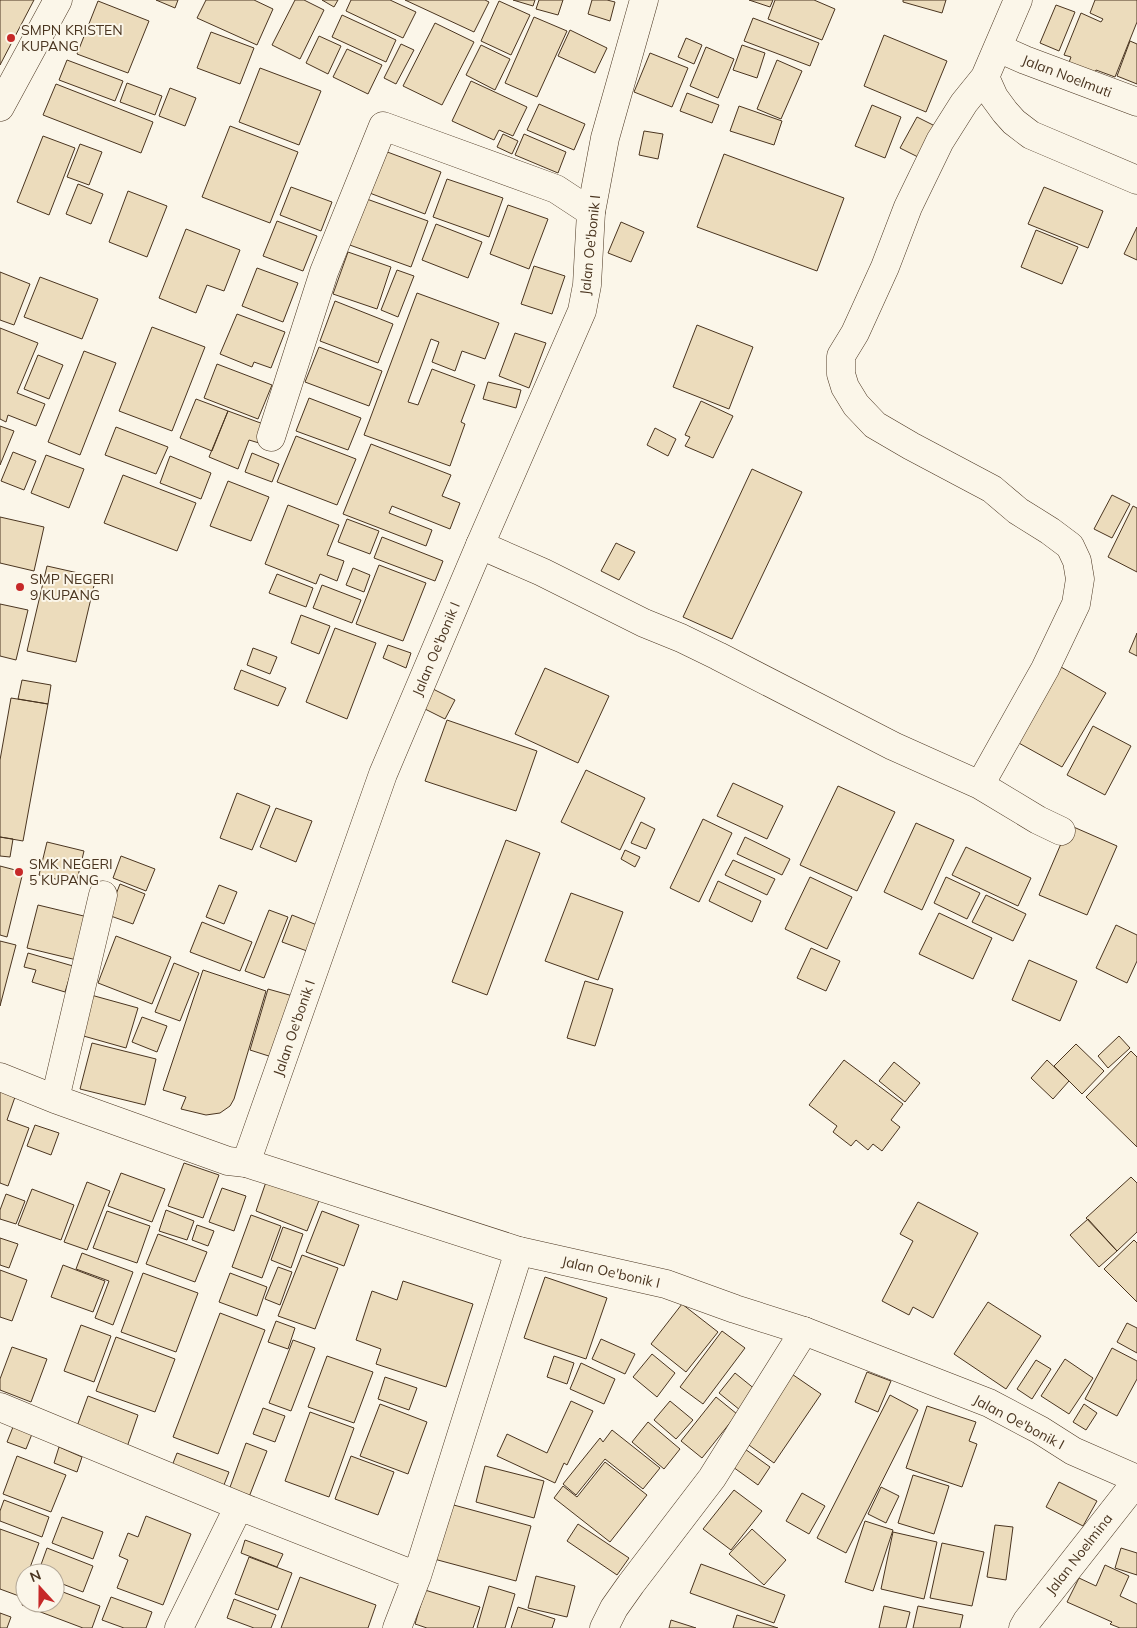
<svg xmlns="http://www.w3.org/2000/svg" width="1137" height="1628" viewBox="0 0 1137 1628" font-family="Mulish,sans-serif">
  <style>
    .building { fill: #ecdcbc; stroke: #4a3520 }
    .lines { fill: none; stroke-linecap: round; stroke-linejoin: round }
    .street-casing { stroke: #4a3520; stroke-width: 29 }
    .secondary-casing { stroke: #4a3520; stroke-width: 29 }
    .street { stroke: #fbf6e9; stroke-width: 28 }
    .secondary { stroke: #fbf6e9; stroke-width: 28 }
    .poi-dot { fill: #c62828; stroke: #fbf6e9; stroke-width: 2 }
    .labels { text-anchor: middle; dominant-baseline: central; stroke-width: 4; stroke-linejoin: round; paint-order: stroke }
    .poi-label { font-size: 14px; fill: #4a3520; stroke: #fbf6e9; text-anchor: start }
    .street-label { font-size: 14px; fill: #4a3520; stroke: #fbf6e9 }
  </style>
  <rect width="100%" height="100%" fill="#fbf6e9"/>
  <path class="building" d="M0,0H34L0,65Z
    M156,0H178L175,8Z
    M206,0H254L273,9L257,45L197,18Z
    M295,0H304L324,10L300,59L272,45Z
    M322,0H338L334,7Z
    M351,0H390L416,12L403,38L346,11Z
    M405,0H485L489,2L474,32Z
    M513,0H535L533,6Z
    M539,0H563L558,15L536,9Z
    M592,0H607L615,2L610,21L588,14Z
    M749,0H773L770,7Z
    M775,0H814L835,9L822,40L768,19Z
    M903,0H946L942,13L903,2Z
    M1095,0H1137V22L1115,77L1096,70L1093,76L1068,65L1071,57L1064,55L1081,13L1101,22L1103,19L1090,13Z
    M98,1L149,21L128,73L77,54Z
    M499,1L530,15L511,55L481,41Z
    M1056,5L1075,12L1059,51L1040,43Z
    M342,15L396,40L386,62L332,37Z
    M534,17L567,31L537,97L505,83Z
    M753,18L819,43L810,66L744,41Z
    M435,23L474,42L442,105L403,86Z
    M570,30L607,48L595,73L558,56Z
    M211,32L254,48L240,84L197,68Z
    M884,35L947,61L926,112L864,86Z
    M319,36L341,46L328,74L306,63Z
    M686,38L702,45L694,64L678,57Z
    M1130,41L1137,44V84L1117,76Z
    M401,44L414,50L396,84L384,78Z
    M481,45L510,59L495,90L466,75Z
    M742,45L765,53L757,78L733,70Z
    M706,47L734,59L718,98L690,86Z
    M347,49L382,65L368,94L333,77Z
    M650,53L688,68L672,107L634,92Z
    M67,60L123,81L115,101L59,80Z
    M777,60L802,71L781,119L757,109Z
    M260,68L321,91L299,145L239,122Z
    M471,81L527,107L513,136L499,130L494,140L452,121Z
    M127,83L162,96L155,115L120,102Z
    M56,84L153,122L141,153L43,115Z
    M170,88L196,98L185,126L159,116Z
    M687,93L719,105L712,123L680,111Z
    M539,104L585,124L574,150L527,130Z
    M872,105L901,117L885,158L855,146Z
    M739,106L782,121L774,145L730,131Z
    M917,117L935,126L918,157L900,148Z
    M230,126L298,152L270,223L202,197Z
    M644,131L663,134L658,159L639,155Z
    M503,134L518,141L512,154L497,147Z
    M524,134L566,152L558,173L515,155Z
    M43,136L75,148L49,215L17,202Z
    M80,144L102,152L89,185L67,177Z
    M382,150L441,172L425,214L367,192Z
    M724,154L844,198L817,271L697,227Z
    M447,179L503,198L489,237L433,217Z
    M78,184L103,194L91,224L66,214Z
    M291,187L332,202L321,231L280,215Z
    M1044,187L1103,211L1088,248L1028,224Z
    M128,191L167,206L147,257L109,242Z
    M364,198L428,221L411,267L347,244Z
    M508,205L548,219L529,269L490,254Z
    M277,221L317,236L303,271L263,256Z
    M621,222L644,232L631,262L608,253Z
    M436,224L482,242L468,278L422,260Z
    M1137,227V260L1124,254Z
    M186,229L240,250L224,291L207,285L196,313L159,298Z
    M1036,230L1078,247L1062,284L1021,267Z
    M348,252L391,267L377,309L333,294Z
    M534,266L565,276L552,314L521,304Z
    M257,268L298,283L283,322L242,306Z
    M397,270L414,276L398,317L381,310Z
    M0,272L30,284L14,325L0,320Z
    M40,277L98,299L82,339L24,317Z
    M417,293L499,323L485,359L462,351L455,371L432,362L439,342L431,339L408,402L418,405L432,369L475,385L461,422L465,424L450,466L364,435Z
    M335,301L393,324L378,363L320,341Z
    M237,314L285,332L271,368L254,362L252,367L220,354Z
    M697,325L753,347L729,409L673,387Z
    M152,327L205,347L172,431L119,411Z
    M0,328L38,343L17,393L45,404L36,426L8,415L6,422L0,419Z
    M515,333L546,343L529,388L499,376Z
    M319,347L382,371L369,406L305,382Z
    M84,351L116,363L80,455L48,442Z
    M38,355L63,365L49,399L24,389Z
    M217,364L272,385L258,419L204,398Z
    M488,382L521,390L516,408L483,399Z
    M309,398L361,418L348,450L296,431Z
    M196,399L228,411L212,451L180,438Z
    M701,401L733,416L713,458L685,446L690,437L685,435Z
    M228,411L266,425L259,443L249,440L238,469L209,457Z
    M0,426L14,431L0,465Z
    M116,427L168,447L156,474L105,455Z
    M655,428L676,439L668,456L647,445Z
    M296,436L356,459L337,505L277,482Z
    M371,444L451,475L442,496L460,503L450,529L392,506L389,513L432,530L426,546L343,514Z
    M13,452L36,461L24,490L1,481Z
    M252,453L279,464L272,482L245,472Z
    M46,455L84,469L69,508L31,493Z
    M170,456L211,473L201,499L160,483Z
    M752,469L802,492L732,639L683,617Z
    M123,475L196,503L177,551L104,523Z
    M228,481L269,497L251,541L210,526Z
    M1112,495L1130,504L1112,538L1094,529Z
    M288,505L339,525L327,555L344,561L337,581L320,574L316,584L265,564Z
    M1133,506L1137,508V572L1108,557Z
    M0,517L44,527L34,571L0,563Z
    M347,519L379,531L370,554L338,542Z
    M382,537L443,561L435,581L374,558Z
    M616,543L635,552L619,580L601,571Z
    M379,565L426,583L403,641L356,624Z
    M47,566L96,577L76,662L27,651Z
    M353,568L370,575L364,592L346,585Z
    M277,574L313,588L306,607L269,593Z
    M322,585L361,600L352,623L313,608Z
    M0,604L28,610L16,660L0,656Z
    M301,615L330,626L319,654L291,643Z
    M335,628L376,643L347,719L306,702Z
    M1137,633V656L1129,652Z
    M388,645L411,653L406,668L383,658Z
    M253,648L277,657L270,674L247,665Z
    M1061,667L1106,693L1062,767L1017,742Z
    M545,668L609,696L578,763L515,734Z
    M241,670L286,688L278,706L234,689Z
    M22,680L51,685L48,704L18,699Z
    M433,689L455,700L445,719L423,708Z
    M11,698L48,704L23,841L0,837V760Z
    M447,720L537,751L516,811L425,781Z
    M1093,726L1131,746L1105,795L1067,775Z
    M586,770L645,798L620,850L561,822Z
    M733,783L783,806L767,839L717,816Z
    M838,786L895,812L857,891L800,865Z
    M237,793L270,806L252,850L220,838Z
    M276,808L312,821L296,862L260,847Z
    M703,819L732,833L699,902L670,888Z
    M641,822L655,829L646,849L631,843Z
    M916,823L954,840L922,910L884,892Z
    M1069,825L1117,846L1087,915L1039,895Z
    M0,837L13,839L10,857L0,856Z
    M745,837L790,859L782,875L737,854Z
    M506,840L540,853L487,995L452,982Z
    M47,842L84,851L76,884L39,875Z
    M966,847L1031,878L1018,906L952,875Z
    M625,850L640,857L635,867L621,859Z
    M121,856L155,869L146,891L113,878Z
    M733,860L775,879L767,895L725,875Z
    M0,866L23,872L7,937L0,935Z
    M810,877L852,897L827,949L785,929Z
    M946,877L980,893L967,919L934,903Z
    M718,881L761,901L752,922L709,901Z
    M120,884L145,894L133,924L108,915Z
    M219,885L237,892L224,924L206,917Z
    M571,893L623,912L598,980L545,961Z
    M986,895L1026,914L1013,941L972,922Z
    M38,905L92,918L81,961L27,948Z
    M269,910L288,917L264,978L245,971Z
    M939,913L992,938L973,979L919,954Z
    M292,915L317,925L307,951L282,942Z
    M202,922L252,942L240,971L190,952Z
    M1116,925L1137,935V961L1127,983L1096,968Z
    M116,936L171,957L152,1004L98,983Z
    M0,941L16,945L0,1006Z
    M811,948L840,961L826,991L797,978Z
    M28,953L73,966L65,992L32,982L36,970L24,967Z
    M1029,960L1077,981L1060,1021L1012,1000Z
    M174,963L199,973L180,1021L155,1012Z
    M203,970L266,991L234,1099L230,1106L220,1113L206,1115L181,1109L186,1097L163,1090Z
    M585,981L613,989L595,1046L567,1038Z
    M268,989L293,996L275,1058L250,1050Z
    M91,995L138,1008L126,1048L80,1035Z
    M142,1017L167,1026L157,1052L132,1042Z
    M1119,1036L1130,1048L1108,1068L1098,1056Z
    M92,1043L156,1059L145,1105L80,1089Z
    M1076,1044L1104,1071L1082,1094L1054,1066Z
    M1131,1051L1137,1057V1147L1086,1097Z
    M844,1060L903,1104L891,1120L900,1127L882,1151L873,1144L868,1150L856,1140L851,1146L833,1132L837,1126L809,1105Z
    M1047,1060L1069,1081L1053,1099L1031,1078Z
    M894,1062L920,1083L905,1102L879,1081Z
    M0,1091L15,1097L7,1120L29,1128L8,1186L0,1183Z
    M35,1125L59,1133L51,1155L27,1146Z
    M184,1163L219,1175L203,1218L168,1206Z
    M121,1173L165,1189L152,1222L108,1206Z
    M1131,1177L1137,1183V1232L1117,1251L1086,1218Z
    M267,1179L320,1198L307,1231L256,1211Z
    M87,1182L110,1191L87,1250L64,1242Z
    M222,1188L246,1196L234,1231L209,1222Z
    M32,1189L74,1205L61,1240L18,1225Z
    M6,1194L25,1201L16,1224L0,1219V1210Z
    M918,1202L978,1233L933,1318L913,1307L909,1315L882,1301L913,1241L900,1234Z
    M166,1210L194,1221L187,1240L159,1231Z
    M107,1211L150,1226L137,1263L93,1248Z
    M322,1211L359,1225L344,1266L306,1252Z
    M251,1215L281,1226L262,1278L232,1267Z
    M1088,1219L1117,1251L1099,1267L1070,1235Z
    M197,1225L214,1231L208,1246L192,1240Z
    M283,1227L303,1234L291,1268L271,1260Z
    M158,1234L207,1252L195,1282L146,1264Z
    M0,1238L18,1244L9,1268L0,1265Z
    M1134,1240L1137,1243V1302L1104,1269Z
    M82,1253L133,1272L113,1325L95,1318L109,1281L76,1269Z
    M302,1255L338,1268L315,1329L278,1316Z
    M63,1265L105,1281L93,1312L51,1297Z
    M278,1267L292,1272L280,1305L265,1299Z
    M0,1270L27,1280L12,1321L0,1317Z
    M143,1273L198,1293L176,1352L121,1332Z
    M230,1273L267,1287L257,1316L219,1302Z
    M545,1277L607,1298L586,1359L524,1338Z
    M403,1281L473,1304L446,1387L376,1364L381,1349L356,1340L372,1291L397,1300Z
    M988,1302L1041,1336L1006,1389L954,1354Z
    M682,1304L718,1332L686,1372L651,1344Z
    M220,1313L265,1330L218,1454L173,1437Z
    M276,1321L295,1328L288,1349L268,1342Z
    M1127,1323L1137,1328V1353L1117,1342Z
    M81,1325L111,1336L94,1382L64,1371Z
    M722,1331L745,1348L703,1404L680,1387Z
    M116,1337L175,1359L155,1412L96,1391Z
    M601,1339L635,1354L625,1374L592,1359Z
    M293,1340L315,1348L291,1411L269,1403Z
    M12,1347L47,1359L31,1402L0,1390V1379Z
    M1112,1348L1137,1361V1379L1117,1416L1085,1399Z
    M652,1354L675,1373L657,1397L633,1377Z
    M327,1356L373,1372L354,1423L308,1407Z
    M554,1356L574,1363L567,1384L547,1377Z
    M1065,1359L1093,1378L1069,1414L1041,1396Z
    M1036,1360L1051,1369L1032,1399L1017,1389Z
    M581,1363L615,1379L604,1404L570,1389Z
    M786,1370L821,1394L774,1463L739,1438Z
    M867,1372L891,1381L878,1412L855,1402Z
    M735,1373L756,1390L740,1410L719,1393Z
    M385,1377L417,1388L409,1410L378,1399Z
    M890,1395L918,1410L846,1553L817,1538Z
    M88,1396L138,1415L127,1447L76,1429Z
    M716,1397L737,1414L702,1458L681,1441Z
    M571,1401L593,1411L567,1465L564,1463L555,1483L497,1456L507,1434L547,1453Z
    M670,1401L693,1420L676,1439L654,1420Z
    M380,1404L427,1422L408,1474L360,1456Z
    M1084,1404L1097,1413L1086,1430L1073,1422Z
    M927,1406L976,1422L969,1441L977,1444L962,1487L906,1468Z
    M263,1408L285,1416L275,1442L253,1434Z
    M310,1412L354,1428L329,1497L285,1481Z
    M648,1422L680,1449L664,1469L632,1442Z
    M13,1427L32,1434L26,1449L7,1442Z
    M612,1430L660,1468L643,1489L605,1459L576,1495L563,1484L600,1438L603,1442Z
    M246,1443L267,1451L249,1497L229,1490Z
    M738,1444L770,1467L758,1485L726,1462Z
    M59,1447L82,1457L77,1472L54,1463Z
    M177,1453L229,1472L222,1490L170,1471Z
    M17,1456L66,1475L51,1512L3,1494Z
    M351,1456L394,1472L378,1515L335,1499Z
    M605,1462L647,1495L610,1542L554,1498L563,1486L577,1497Z
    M485,1466L544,1481L534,1518L476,1502Z
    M913,1475L949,1486L934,1534L898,1523Z
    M1059,1482L1097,1501L1083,1526L1046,1507Z
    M881,1487L899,1496L886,1523L868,1514Z
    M734,1490L762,1511L731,1550L703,1529Z
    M802,1493L825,1506L809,1534L786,1521Z
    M4,1500L49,1517L42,1537L0,1521V1511Z
    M450,1504L531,1526L516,1581L434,1559Z
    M146,1516L191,1534L163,1605L117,1588L128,1560L119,1556L128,1533L138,1537Z
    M62,1517L103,1532L93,1559L52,1543Z
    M865,1521L893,1530L873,1591L845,1582Z
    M578,1524L629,1558L617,1575L567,1541Z
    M995,1525L1013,1527L1006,1580L987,1577Z
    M0,1529L39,1543L28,1573H25V1580L19,1596L0,1589Z
    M752,1529L786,1560L764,1585L729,1554Z
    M893,1532L937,1542L924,1599L881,1589Z
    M245,1540L283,1554L277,1567L241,1553Z
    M942,1543L984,1552L972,1606L930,1598Z
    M47,1548L93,1566L83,1592L55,1581V1573H38Z
    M1121,1548L1137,1553V1575L1115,1568Z
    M249,1557L292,1573L278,1610L235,1594Z
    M701,1564L785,1595L774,1623L690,1593Z
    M1105,1565L1129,1576L1120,1596L1137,1604V1628H1120L1110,1624L1112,1622L1067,1602L1079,1578L1096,1586Z
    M536,1576L575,1586L567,1617L528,1608Z
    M300,1577L376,1605L368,1628H281Z
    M489,1586L515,1594L505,1628H477Z
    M55,1589L100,1606L92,1628H83L22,1605L25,1598V1603H55Z
    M425,1590L480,1607L473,1628H427L415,1624Z
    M111,1597L152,1612L146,1628H124L102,1620Z
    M234,1599L276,1615L271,1628H254L227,1618Z
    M884,1606L910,1612L906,1628H879Z
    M918,1606L963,1615L960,1628H913Z
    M518,1607L555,1619L552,1628H511Z
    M0,1613L11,1617L7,1628H0Z
    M737,1615L778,1628H733Z
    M671,1620L696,1628H669Z"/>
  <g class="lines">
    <defs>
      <path id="street" d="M998,48L1025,60L1137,102
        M985,77L994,97L1005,112L1014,122L1031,135L1137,180
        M0,107L58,0
        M271,437L324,272L383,126L556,189L591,212
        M480,545L542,572L644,623L681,638L718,656L893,746L980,785L1038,820L1061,831
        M980,785L1045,669L1076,604L1080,579L1077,561L1070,546L1050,531L1018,511L992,489L911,446L875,425L856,405L845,387L841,374V356L855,333L885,267L908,207L940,141L964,103L985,77L1018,0
        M0,1077L55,1099L228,1161L246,1163
        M55,1099L103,895
        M0,1407L239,1506L417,1576
        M179,1628L239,1506
        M397,1628L417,1576L519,1251
        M604,1628L614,1608L631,1584L712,1478L804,1331
        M1023,1628L1027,1621L1137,1481"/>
      <path id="secondary" d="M644,0L605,138L591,212L587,285L582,311L480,545L383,774L246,1163L519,1251L666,1284L735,1309L804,1331L989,1403L1040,1430L1073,1451L1137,1479"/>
    </defs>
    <use href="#street" class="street-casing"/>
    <use href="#secondary" class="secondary-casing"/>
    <use href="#street" class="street"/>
    <use href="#secondary" class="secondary"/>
  </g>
  <g class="poi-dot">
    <circle cx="11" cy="38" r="5"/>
    <circle cx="20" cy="587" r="5"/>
    <circle cx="19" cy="872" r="5"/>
  </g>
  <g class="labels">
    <g class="poi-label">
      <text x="21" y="30">SMPN KRISTEN<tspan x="21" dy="16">KUPANG</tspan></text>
      <text x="30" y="579">SMP NEGERI<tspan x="30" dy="16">9 KUPANG</tspan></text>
      <text x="29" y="864">SMK NEGERI<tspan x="29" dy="16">5 KUPANG</tspan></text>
    </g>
    <g class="street-label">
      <text transform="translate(1067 76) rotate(21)">Jalan Noelmuti</text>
      <text transform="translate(590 245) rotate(-84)">Jalan Oe'bonik I</text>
      <text transform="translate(436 649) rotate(-67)">Jalan Oe'bonik I</text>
      <text transform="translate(294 1028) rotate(-71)">Jalan Oe'bonik I</text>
      <text transform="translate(611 1272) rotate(13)">Jalan Oe'bonik I</text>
      <text transform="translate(1019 1422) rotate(28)">Jalan Oe'bonik I</text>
      <text transform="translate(1079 1554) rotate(-52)">Jalan Noelmina</text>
    </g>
  </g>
  <g transform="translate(40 1588) rotate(339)"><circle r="24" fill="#fbf6e9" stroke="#b4a999"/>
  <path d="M0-4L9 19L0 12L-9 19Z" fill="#c62828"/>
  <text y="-8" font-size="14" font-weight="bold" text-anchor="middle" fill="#4a3520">N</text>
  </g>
</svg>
